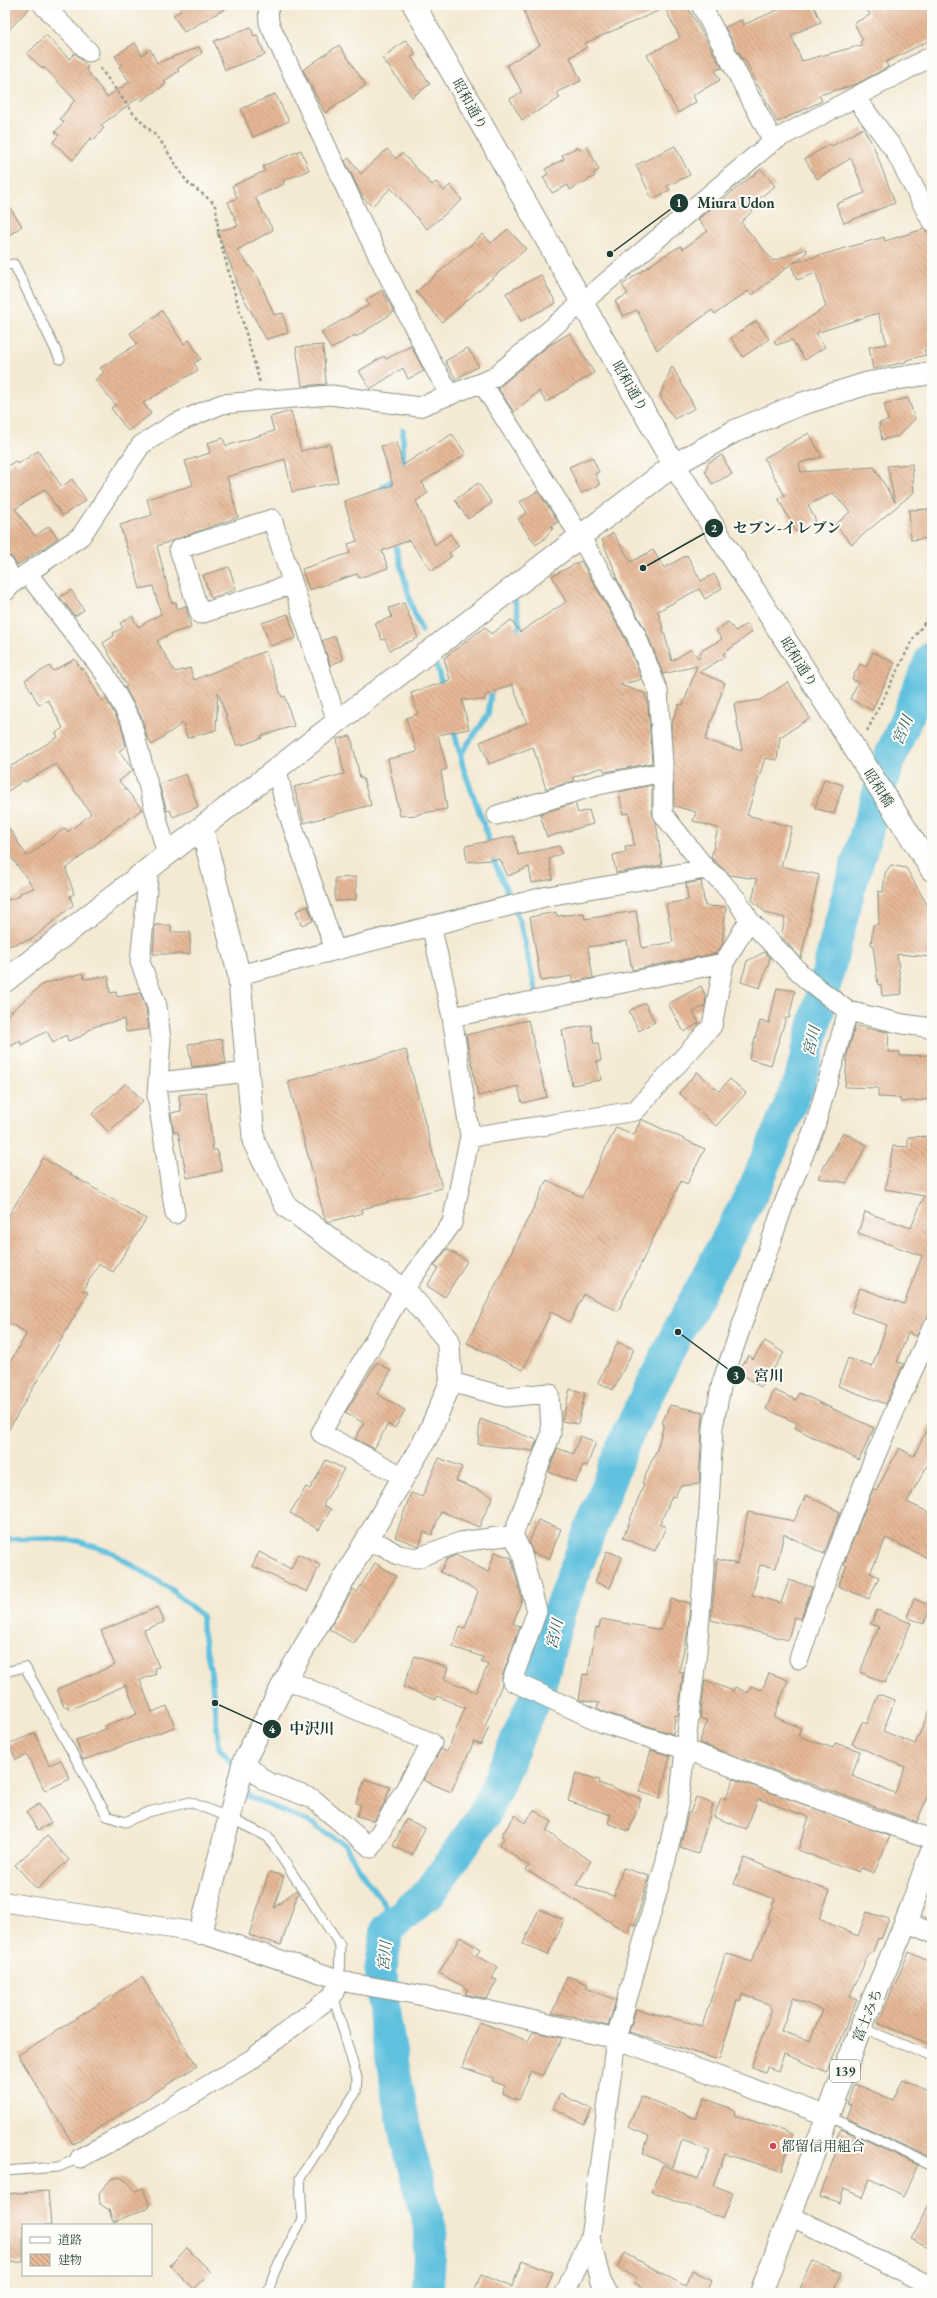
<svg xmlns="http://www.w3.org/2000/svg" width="937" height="2298" viewBox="0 0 937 2298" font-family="'EB Garamond','Noto Serif JP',serif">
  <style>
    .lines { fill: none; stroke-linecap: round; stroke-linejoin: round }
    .stream { stroke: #60c1de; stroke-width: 5.5 }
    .river { stroke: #60c1de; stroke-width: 33 }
    .building { fill: url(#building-back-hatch); fill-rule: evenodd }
    .lane-casing { stroke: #8a9384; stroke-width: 11 }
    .street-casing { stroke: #8a9384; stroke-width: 21 }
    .secondary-casing { stroke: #8a9384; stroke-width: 24 }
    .highway-casing { stroke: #8a9384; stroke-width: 24 }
    .path { stroke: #8a9384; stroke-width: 2.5; stroke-dasharray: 3 3; stroke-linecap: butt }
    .lane { stroke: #fff; stroke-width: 9 }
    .street { stroke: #fff; stroke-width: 19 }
    .secondary { stroke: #fff; stroke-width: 22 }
    .highway { stroke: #fff; stroke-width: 22 }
    .poi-dot { fill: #d1495b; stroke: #fdfcf7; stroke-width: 1.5 }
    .labels { text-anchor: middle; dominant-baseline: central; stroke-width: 4; stroke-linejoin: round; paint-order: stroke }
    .shield { fill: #fdfcf7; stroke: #62766e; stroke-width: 1 }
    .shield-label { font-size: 13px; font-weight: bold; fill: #1f3d34 }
    .street-label { font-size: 14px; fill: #1f3d34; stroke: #fdfcf7 }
    .poi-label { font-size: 14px; fill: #1f3d34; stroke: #fdfcf7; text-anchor: start }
    .water-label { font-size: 15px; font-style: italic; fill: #2f5e5e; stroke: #fdfcf7 }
    .leader { fill: none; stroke: #1f3d34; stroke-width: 1.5 }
    .callout-dot { fill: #1f3d34; stroke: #fdfcf7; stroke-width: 1.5 }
    .mark-label { font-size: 12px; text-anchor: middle; font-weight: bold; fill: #fff }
    .callout-label { font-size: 15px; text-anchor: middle; font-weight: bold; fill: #1f3d34; stroke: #fdfcf7; stroke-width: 4; stroke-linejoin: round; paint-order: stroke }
  </style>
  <defs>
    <pattern id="building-back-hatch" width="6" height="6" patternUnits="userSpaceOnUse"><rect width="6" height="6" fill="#e6b896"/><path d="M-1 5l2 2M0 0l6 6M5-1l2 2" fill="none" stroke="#ba977b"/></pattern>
  </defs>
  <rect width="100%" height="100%" fill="#fdfcf7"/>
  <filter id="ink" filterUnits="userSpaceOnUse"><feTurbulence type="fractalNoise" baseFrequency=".025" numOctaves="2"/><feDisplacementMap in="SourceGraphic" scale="8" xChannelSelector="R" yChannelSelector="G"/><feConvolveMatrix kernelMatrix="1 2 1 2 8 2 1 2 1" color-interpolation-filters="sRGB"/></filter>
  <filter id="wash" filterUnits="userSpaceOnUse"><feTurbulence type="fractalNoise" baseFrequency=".012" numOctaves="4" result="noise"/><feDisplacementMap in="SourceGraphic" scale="16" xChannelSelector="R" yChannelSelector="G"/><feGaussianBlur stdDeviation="0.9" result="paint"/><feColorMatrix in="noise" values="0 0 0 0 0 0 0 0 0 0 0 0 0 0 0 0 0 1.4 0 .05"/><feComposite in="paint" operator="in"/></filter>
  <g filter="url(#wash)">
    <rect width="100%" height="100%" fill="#f4e9d3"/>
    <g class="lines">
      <path class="stream" d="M403,472V430
        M382,495L383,486L397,478
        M394,540L412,607L422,631
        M515,601L520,625L516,636
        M437,667L443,689
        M453,726L464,770L488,836L490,851L520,922L536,992
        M460,755L488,715L492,686
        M5,1539L41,1538L78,1541L113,1553L172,1590L202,1616V1629L211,1672L219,1748L236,1768
        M245,1787L250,1797L316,1825V1827L345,1845L359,1869L386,1906L387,1929"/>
      <path class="river" d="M427,2293L431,2232L407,2141L384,2016L381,1969L387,1929L430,1892L484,1815L539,1689L560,1609L623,1444L678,1332L755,1187L800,1081L849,890L888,762L932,657"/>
    </g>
    <g id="blocks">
      <path class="building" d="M5,5H32L5,34Z
        M177,5H232L184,32L173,15L181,11Z
        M522,5H686L722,68L715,70L720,80L693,95L696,102L678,113L647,55L680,38L665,8L585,43L587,47L570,57L581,81L557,92L560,98L522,120L510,99L522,92L507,65L540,45L529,25Z
        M789,5H813L821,22L791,35L802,61L862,45L860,42L863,40L854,23L870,15L865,5H929L932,11V39L886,62L888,67L857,84L819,95L822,101L777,122L744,58L742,59L725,27L741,20L743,25Z
        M251,27L254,36L257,35L265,55L225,70L214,41Z
        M46,35L69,59L75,53L88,67L86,69L107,97L130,82L119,67L121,65L115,56L135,43L142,55L150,49L157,63L199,47L202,53L177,69L179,71L164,81L166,84L141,101L139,97L101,125L104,128L93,141L91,138L73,160L53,142L59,135L55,132L64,122L60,119L75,100L44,67L43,69L27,54Z
        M406,40L416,54L411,57L430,84L412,97L382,58Z
        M339,45L366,85L325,113L303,70Z
        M275,94L289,121L253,137L241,109Z
        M863,128L873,145L895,203L844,223L836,204L865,193L851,158L817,179L805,159L830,144L832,146Z
        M587,146L599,170L593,173L595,176L570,190L568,185L552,193L543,177L548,174L545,169L564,159L562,155L578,147L580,150Z
        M675,146L690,175L667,186L670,190L652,199L636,165Z
        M387,149L396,159L402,153L432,185L436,182L444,191L450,185L462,200L427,229L391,188L372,206L363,198L345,161L349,158L361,174Z
        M301,150L309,170L283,181L284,184L255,197L273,230L237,250L259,279L274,315L283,313L288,333L266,339L235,282L237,281L217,231L238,226L228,202L237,198L232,186L265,171L263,166Z
        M761,169L775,186L757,200L760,204L741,222L773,261L806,249L807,252L793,263L884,237L885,241L924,229L928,232L932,246V329L928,330L932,348L924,350L926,355L906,360V362L873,369L869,347L887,344L878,313L816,333L825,347L805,360L792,340L776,345L774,341L826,307L816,273L797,280L791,264L752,295L748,291L715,314L712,310L657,350L637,310L623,316L615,301L628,294L622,285L665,255L681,246L683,249L708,231L698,219Z
        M5,200L22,226L5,238Z
        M508,229L526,249L442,322L416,292L483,234L491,243Z
        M541,275L556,303L521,321L506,293Z
        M382,290L394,312L356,337L355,335L331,349L321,332L369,305L366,300Z
        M162,311L184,344L189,340L201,359L194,363L198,370L143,403L151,414L128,431L111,408L116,405L95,380L104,372L100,368L137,344L130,333Z
        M756,321L769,339L743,357L731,338Z
        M570,333L594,373L546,402L539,391L514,412L498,388L548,346Z
        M323,345L326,384L302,386L296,347Z
        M411,346L424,371L408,379L403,368L370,389L359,371L384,356L386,359Z
        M468,348L479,366L456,379L445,361Z
        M672,366L695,408L674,419L660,396Z
        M908,398L915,419L898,436L882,440L879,423L888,421L884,404Z
        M291,411L301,451L330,444L338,482L292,492L285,459L227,477L238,517L157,546L172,603L176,602L177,609L186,606L191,628L172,633L157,641L175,672L190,668L194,680L265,651L282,697L285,696L294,726L261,736L262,738L242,745H236L218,692L216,730L187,738L183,723L152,745L147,737L142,718L125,687L127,686L103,643L114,636L113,633L123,628L120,623L132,616L138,627L161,614L153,586L140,589L131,555H129L120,525L152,515L147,499L193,485L185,461L210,453L207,443L223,438L226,446L274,431L270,417Z
        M809,433L822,457L799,463L801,472L874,467L895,502L887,466L912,464L914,492L852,544L835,525L850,512L833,493L808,505L816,521L796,532L778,498L785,496L764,458Z
        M452,434L466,454L422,482L428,493L416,501L435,545L450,534L459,546L449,553L452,556L432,571L409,540L382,551L388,568L359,578L357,574L309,590L302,569L350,553L348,544L357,541L344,501L393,485L381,446L396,442L403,465Z
        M38,451L62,487L72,479L86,500L62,516L45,489L15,509L35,536L49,526L58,538L17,565L12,557L6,555L5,551V468L15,461L18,464Z
        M722,455L732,474L712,484L705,471L709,462Z
        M592,457L599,472L595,474L600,485L581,493L569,467Z
        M478,483L492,503L468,519L455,500Z
        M538,491L558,522L551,526L553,528L543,540L536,545L518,519L527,512L520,502Z
        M932,509V538L911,540L909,510Z
        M613,533L631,562L653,550L664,568L687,555L701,581L714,574L722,588L705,599L699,589L658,611L672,661L692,649L699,659L701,651L722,639L716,631L728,622L735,631L747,624L752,632L723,654L725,657L699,672L725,683L705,740L742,751L734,704L760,700L788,682L810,718L780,737L777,760L765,758L747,815L792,827L781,866L819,875L801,958L781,937L785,918L766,913L752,900L757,879L730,875L711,858L718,828L693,821L696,812L674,806L671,725L679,704L683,705L697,666L663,674L646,631L616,577L617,576L602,540Z
        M581,561L626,640L642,679L620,685L644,693L648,704L652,763L605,772L603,768H600L573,777L574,781L546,789L533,747L489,764L480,742L527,723L512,684L485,696V700H462L469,729L438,735L447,769L441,771L447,809L418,814V815L400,816L388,759L417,752L406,718L418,714L411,693L450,680L444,658L485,627L491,634L511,620L520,632L566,602L552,576Z
        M229,567L236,589L211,598L203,575Z
        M71,590L84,610L75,616L60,597Z
        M404,603L418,638L390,650L385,639L382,640L375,623L392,617L389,608Z
        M288,614L296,638L270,646L262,623Z
        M335,636L343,660L330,665L322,641Z
        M873,652L895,663L872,710L850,699L858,682L852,679L860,664L866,667Z
        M75,659L81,669L83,668L102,701L106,699L121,725L126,746L119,751L133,770L119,781L142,809L120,826L119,825L66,869L74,894L70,896L73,905L32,939L8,946V944L5,945V901L20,896V893L34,888L11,857L5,862V823L27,856L65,828L68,832L91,814L56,764L25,782L24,780L5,793V770L58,737L56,733L63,728L48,700L39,705L25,680L50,666L53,671Z
        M351,736L360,778H363L371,805L304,823L294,787L344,774L337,739Z
        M186,774L198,807L173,817L170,810L167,811L159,784Z
        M824,779L843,785L834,814L815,808Z
        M652,785V814L656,822L662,865L616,873L613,855L626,852L625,846L634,845L629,813L623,814L619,792Z
        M575,803L578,813L589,810L593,824L547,837L540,814Z
        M514,836L518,855L559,846L562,853L549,859L553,879L532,883L529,867L508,876L500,859L467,862L465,846Z
        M891,865L906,868L932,913V957L897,954L902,994L882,996L881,984L878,985L873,945L871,944L873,925L879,924L878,891L883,892L885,873Z
        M356,877V900L335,901V878Z
        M701,881L705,906L726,907L722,945L717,953L632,970L627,941L588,947L593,978L572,982V976L541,981L530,917L556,912L557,916L584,913L585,919L636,911L642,948L673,942L666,904L688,900L686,884Z
        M308,906L313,921L301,925L296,911Z
        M155,925H171V932H190V954H153Z
        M765,952L770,958L760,988L741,982L747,961Z
        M83,973L84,979L108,976L110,993L116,992L117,997L140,993L146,1009L149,1029L126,1032L124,1019L93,1027L80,1037L68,1041L66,1035L53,1043L47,1031L21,1045L20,1041L5,1049V1017L43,984Z
        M701,986L706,997L705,1006L693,1012L699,1023L684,1032L668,1004Z
        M777,988L795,991L789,1018H786L771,1065L749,1059L760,1021L769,1023Z
        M645,1003L655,1022L639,1031L629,1011Z
        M528,1020L547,1097L522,1103L518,1086L478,1096L466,1035Z
        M591,1025L594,1044L598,1043L601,1061H597L601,1080L572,1085L562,1030Z
        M855,1026L889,1032L888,1052H900V1056L932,1055V1099L900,1102V1098L878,1097V1088L845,1087L847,1056Z
        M222,1039L226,1063L192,1067L188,1044Z
        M406,1050L442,1188L362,1209L363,1213L328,1222L325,1219L288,1081Z
        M697,1072L719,1091L730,1079L746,1093L716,1126L679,1093Z
        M126,1083L143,1101L108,1132L92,1114Z
        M206,1092L213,1150H217L222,1171L187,1178L178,1132H174L171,1113L181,1111L179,1095Z
        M641,1119L705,1149L687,1184L681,1181L618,1311L584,1294L570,1322L551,1312L523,1370L467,1343L547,1180L582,1197L616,1127L634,1135Z
        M843,1132L867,1145L847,1183L818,1178Z
        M932,1136V1304L927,1319L916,1336L908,1333L897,1362L904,1364L886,1404L838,1386L848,1358L872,1367L887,1325L851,1312L860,1288L904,1304L922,1256L858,1233L865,1212L911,1228L924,1196L885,1189L893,1146L908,1147V1137Z
        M43,1158L146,1219L113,1272L99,1264L83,1290L88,1293L5,1436V1371L27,1333L5,1321V1222Z
        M447,1249L467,1261L445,1297L427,1286L438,1268L434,1266Z
        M765,1341L784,1353L761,1387L738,1371L749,1355L753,1359Z
        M618,1342L634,1349L613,1390L598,1382Z
        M377,1362L391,1371L377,1394L405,1410L395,1428L388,1424L374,1449L355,1439L364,1423L345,1413Z
        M570,1389L585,1393L578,1424L562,1421Z
        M774,1390L796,1400L799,1393L874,1428L859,1460L795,1428L797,1423L766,1409Z
        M670,1405L703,1412L699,1484L680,1486L675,1497L672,1496L660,1524L666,1527L655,1551L623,1538L644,1484L642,1483L657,1449L664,1424L662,1423Z
        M480,1419L537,1440L533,1451L478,1444Z
        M932,1419V1457L907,1502L932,1514V1560L886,1538L870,1573L879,1577L869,1599L838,1586L847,1566L844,1564L873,1489L876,1491L899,1448L914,1456Z
        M580,1436L596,1442L587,1466L583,1465L576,1482L549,1472L557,1448L573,1454Z
        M439,1458L462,1467L456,1481L493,1496L479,1527L441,1511L432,1535L424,1532L419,1546L395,1537L411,1493L422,1497Z
        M326,1460L344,1469L323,1505L331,1509L319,1530L290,1513L306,1487L310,1489Z
        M806,1495L840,1512L824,1554L784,1534L776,1568L760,1565L752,1595L781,1603L789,1580L812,1587L801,1619L794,1617L788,1640L711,1620L717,1559L737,1564L748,1512L794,1521Z
        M538,1520L561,1529L549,1559L533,1553L529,1543Z
        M607,1551L622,1557L610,1588L595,1582Z
        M259,1552L291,1569L298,1554L320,1565L307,1592L252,1566Z
        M495,1552L511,1558L522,1599L513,1624L520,1626L502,1677V1684L485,1726L489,1727L481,1745L474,1742L451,1792L423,1780L441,1749L447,1752L465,1708L437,1696L436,1700L403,1687L415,1656L448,1668L444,1679L476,1692L488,1665L481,1662L483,1657L453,1647L460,1626L465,1628L478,1591L440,1572L447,1559L456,1555L488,1572Z
        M375,1563L396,1576L354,1644L329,1629L353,1589L357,1592Z
        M671,1599L690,1603L688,1631L679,1671L683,1672L678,1716L675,1715L673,1734L607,1713L597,1708L599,1703L579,1700L583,1674L588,1675L596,1628H599L601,1619L662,1630Z
        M914,1599L931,1606L924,1624L907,1617Z
        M158,1607L164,1622L144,1630L159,1667L154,1668L156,1674L140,1680L152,1712L167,1706L175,1727L83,1760L76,1740L106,1729L104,1726L137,1714L126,1685L69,1710L68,1706L64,1707L57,1689L115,1665L101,1631Z
        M877,1610L911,1623L885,1683L860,1672L879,1627L871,1624Z
        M769,1673L788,1680L774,1717L801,1728L798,1736L833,1748L835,1743L860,1751L852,1776L895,1793L905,1767L852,1744L862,1722L867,1724L878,1694L895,1700L883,1731L915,1744L932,1705V1784L917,1822L699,1743L708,1720L700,1719L705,1680L733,1691L735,1687L748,1693L751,1686L762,1690Z
        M35,1733L49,1765L61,1760L70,1779L45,1791L27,1755L16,1760L9,1744Z
        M651,1750L670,1756L660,1798L639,1792Z
        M576,1773L600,1780L599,1783L641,1799L629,1831L608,1823L611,1815L568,1801Z
        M365,1779L390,1787L384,1804L374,1821L357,1816L361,1805L356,1803Z
        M734,1779L890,1836L874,1873L861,1868L859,1872L840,1865L839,1866L798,1850L809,1817L758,1799L746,1829L714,1817L721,1798L725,1799Z
        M696,1797L713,1804L698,1854L680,1848L688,1813H690Z
        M39,1804L51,1823L38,1830L26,1812Z
        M534,1810L552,1822L546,1831L591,1861L576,1885L614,1896L623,1868L649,1876L635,1925L631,1923L628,1933L526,1870L529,1866L499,1845L504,1838L501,1836L515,1815L525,1823Z
        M406,1819L425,1828L412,1855L393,1846Z
        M47,1836L69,1860L37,1889L15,1865Z
        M744,1858L830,1891L819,1919L858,1936L867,1912L889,1919L881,1939L878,1938L872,1954L869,1953L850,1996L857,1999L827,2072L784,2054L778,2071L767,2067L765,2072L751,2067L772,2009L770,2008L771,2005L742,1994L740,2001L737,2000L719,2060L629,2032L636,2009L702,2026L726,1953L751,1962L770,1919L768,1918L775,1899L734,1884ZM793,1998L822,2010L810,2041L781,2031Z
        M269,1872L284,1876L274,1908L296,1890L298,1893L281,1945L249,1935Z
        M539,1909L564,1920L548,1955L523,1944Z
        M460,1937L480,1949L476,1956L498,1967L492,1978L497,1980L487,1999L465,1994L468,1989L439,1973Z
        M909,1952L932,1963V2045L878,2023Z
        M567,1976L588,1984L586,1988L616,2000L608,2026L575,2017L552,2013Z
        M142,1977L197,2066L73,2144L18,2055Z
        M480,2022L528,2041L533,2032L562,2038L543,2076L531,2071L519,2100L502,2093L505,2086L492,2081L493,2078L462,2067Z
        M903,2079L932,2092V2158L846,2118L851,2105L847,2104L855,2084L893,2100Z
        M560,2094L592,2109L584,2124L553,2108Z
        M641,2096L696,2119L704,2098L735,2110L734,2115L793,2134L781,2171L725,2154L713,2185L733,2193L723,2219L651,2191L663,2165L698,2179L710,2151L682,2140L673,2167L643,2153L649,2136L628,2127Z
        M841,2129L918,2165L903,2196L870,2179L862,2197L844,2189L840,2203L820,2196L838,2146L833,2144Z
        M120,2177L128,2182L136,2191L143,2188L150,2207L113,2222L109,2210L100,2204L99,2193L111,2179Z
        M48,2191L51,2225H23V2262L5,2263V2194Z
        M932,2200V2250L911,2239Z
        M187,2248L211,2272L194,2289L170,2265Z
        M625,2253L685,2286L692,2270L712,2280L706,2293H653L635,2283L637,2279L617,2267Z
        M522,2260L553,2272L545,2293H486L475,2289L481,2275L512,2287Z
        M813,2261L841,2274L832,2293H798Z"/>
    </g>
  </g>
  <g filter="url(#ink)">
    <use href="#blocks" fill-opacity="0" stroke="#8a9384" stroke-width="1"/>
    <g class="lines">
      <defs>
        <path id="lane" d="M5,265L14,264L60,359
          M5,1672L25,1667L107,1816L125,1822L148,1812L190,1802L230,1818L268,1837L340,1945L339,1979
          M861,2027L932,2057
          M828,2116L932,2165
          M5,2171L58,2167L80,2158
          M268,2293L274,2273L302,2219L300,2178L356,2092L357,2078L333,1995"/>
        <path id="street" d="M43,5L89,52
          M268,5L269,23L363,225L434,367L451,395
          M701,5L773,141
          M855,97L895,151L932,222
          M482,383L580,536L636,635L658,691L663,763V814L706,869L720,880L737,900L749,920L807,980L848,1011L815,1126L785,1201L722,1382L713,1427L709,1509L697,1651L679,1801L666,1860L616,2039L590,2238L565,2293
          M5,566L13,583
          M27,573L104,672L131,721L167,855
          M293,584L200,614L179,549L272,519L337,722
          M5,592L13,583L81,536L141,445L174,424L222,404L331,395L419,407L493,378L773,141L932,56
          M277,770L284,801L335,950
          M497,815L598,785L663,772
          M149,869L140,962L157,1006L161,1040L157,1095L175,1214
          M239,975L548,896L706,869
          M848,1011L903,1024L932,1028
          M452,1017L724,963
          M159,1082L248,1072
          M470,1137L635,1111L712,1026L724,963L749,920
          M451,1382L506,1397L549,1393L551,1434L513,1535L521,1551L537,1611L512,1681L603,1723L681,1748L870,1818L932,1839
          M404,1477L321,1433L404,1289L452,1223L470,1136L452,1017L431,925
          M364,1545H382L398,1555L417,1558L460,1542L513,1535
          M799,1659C836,1545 882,1436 932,1328
          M244,1761L265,1781L313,1799L371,1848L432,1743L286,1679
          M5,1902L200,1933L350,1983L414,1994L616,2039L828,2116
          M906,1922L932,1933
          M80,2158L147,2122L252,2059L333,1995L339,1979
          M791,2216L932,2287
          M590,2238L601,2281L608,2293"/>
        <path id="secondary" d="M414,5L674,465L932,870
          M5,981L337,722L674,465L735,431L798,405L869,383L932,373
          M200,1933L244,1761L286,1679L429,1433L451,1382L448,1340L404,1289L357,1259L286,1206L254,1142L239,975L202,828"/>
        <path id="highway" d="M761,2293L861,2027L906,1922L932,1850"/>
      </defs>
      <use href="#lane" class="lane-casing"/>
      <use href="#street" class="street-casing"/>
      <use href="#secondary" class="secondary-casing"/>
      <use href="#highway" class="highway-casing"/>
      <path class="path" d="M100,68L133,113L160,140L187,182L214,203L216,209L219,237L260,383
        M867,731L913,639L932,612"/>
      <use href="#lane" class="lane"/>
      <use href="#street" class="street"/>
      <use href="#secondary" class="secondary"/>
      <use href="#highway" class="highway"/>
    </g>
  </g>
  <circle class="poi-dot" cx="773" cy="2146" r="4"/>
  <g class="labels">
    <rect class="shield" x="830" y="2060" width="30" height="22" rx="3"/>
    <g class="shield-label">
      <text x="845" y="2071">139</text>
    </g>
    <g class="street-label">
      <text transform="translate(470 104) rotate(61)">昭和通り</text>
      <text transform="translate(630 386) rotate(60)">昭和通り</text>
      <text transform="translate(799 662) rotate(58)">昭和通り</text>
      <text transform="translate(879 788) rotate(57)">昭和橋</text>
      <text transform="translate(867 2015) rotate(-68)">富士みち</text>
    </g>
    <g class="poi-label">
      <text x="781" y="2146">都留信用組合</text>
    </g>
    <g class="water-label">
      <text transform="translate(902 730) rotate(-67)">宮川</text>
      <text transform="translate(811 1041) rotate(-76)">宮川</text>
      <text transform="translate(554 1634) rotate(-76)">宮川</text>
      <text transform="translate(384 1956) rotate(-84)">宮川</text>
    </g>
  </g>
  <path class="leader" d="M610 254L679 203M643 568L714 528M678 1332L736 1375M215 1703L272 1729"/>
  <g class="callout-dot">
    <circle cx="610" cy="254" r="4"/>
    <circle cx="643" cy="568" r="4"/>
    <circle cx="678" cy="1332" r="4"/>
    <circle cx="215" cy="1703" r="4"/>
    <circle cx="679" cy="203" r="10"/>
    <circle cx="714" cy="528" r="10"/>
    <circle cx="736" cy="1375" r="10"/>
    <circle cx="272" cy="1729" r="10"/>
  </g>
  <g class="mark-label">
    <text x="679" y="207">1</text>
    <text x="714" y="532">2</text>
    <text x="736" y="1379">3</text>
    <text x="272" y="1733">4</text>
  </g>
  <g class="callout-label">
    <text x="736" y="208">Miura Udon</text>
    <text x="787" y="533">セブン-イレブン</text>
    <text x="769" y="1381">宮川</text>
    <text x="312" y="1734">中沢川</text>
  </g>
  <rect width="937" height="2298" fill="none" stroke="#fdfcf7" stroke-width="20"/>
  <rect x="22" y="2224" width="130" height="52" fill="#fdfcf7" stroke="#a4b0a9"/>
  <rect x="30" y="2237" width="20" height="6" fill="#ffffff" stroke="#a4b0a9"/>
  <text x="58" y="2244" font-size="12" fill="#1f3d34">道路</text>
  <rect x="30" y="2254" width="20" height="12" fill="url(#building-back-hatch)" stroke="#a4b0a9"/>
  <text x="58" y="2264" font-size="12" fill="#1f3d34">建物</text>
</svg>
